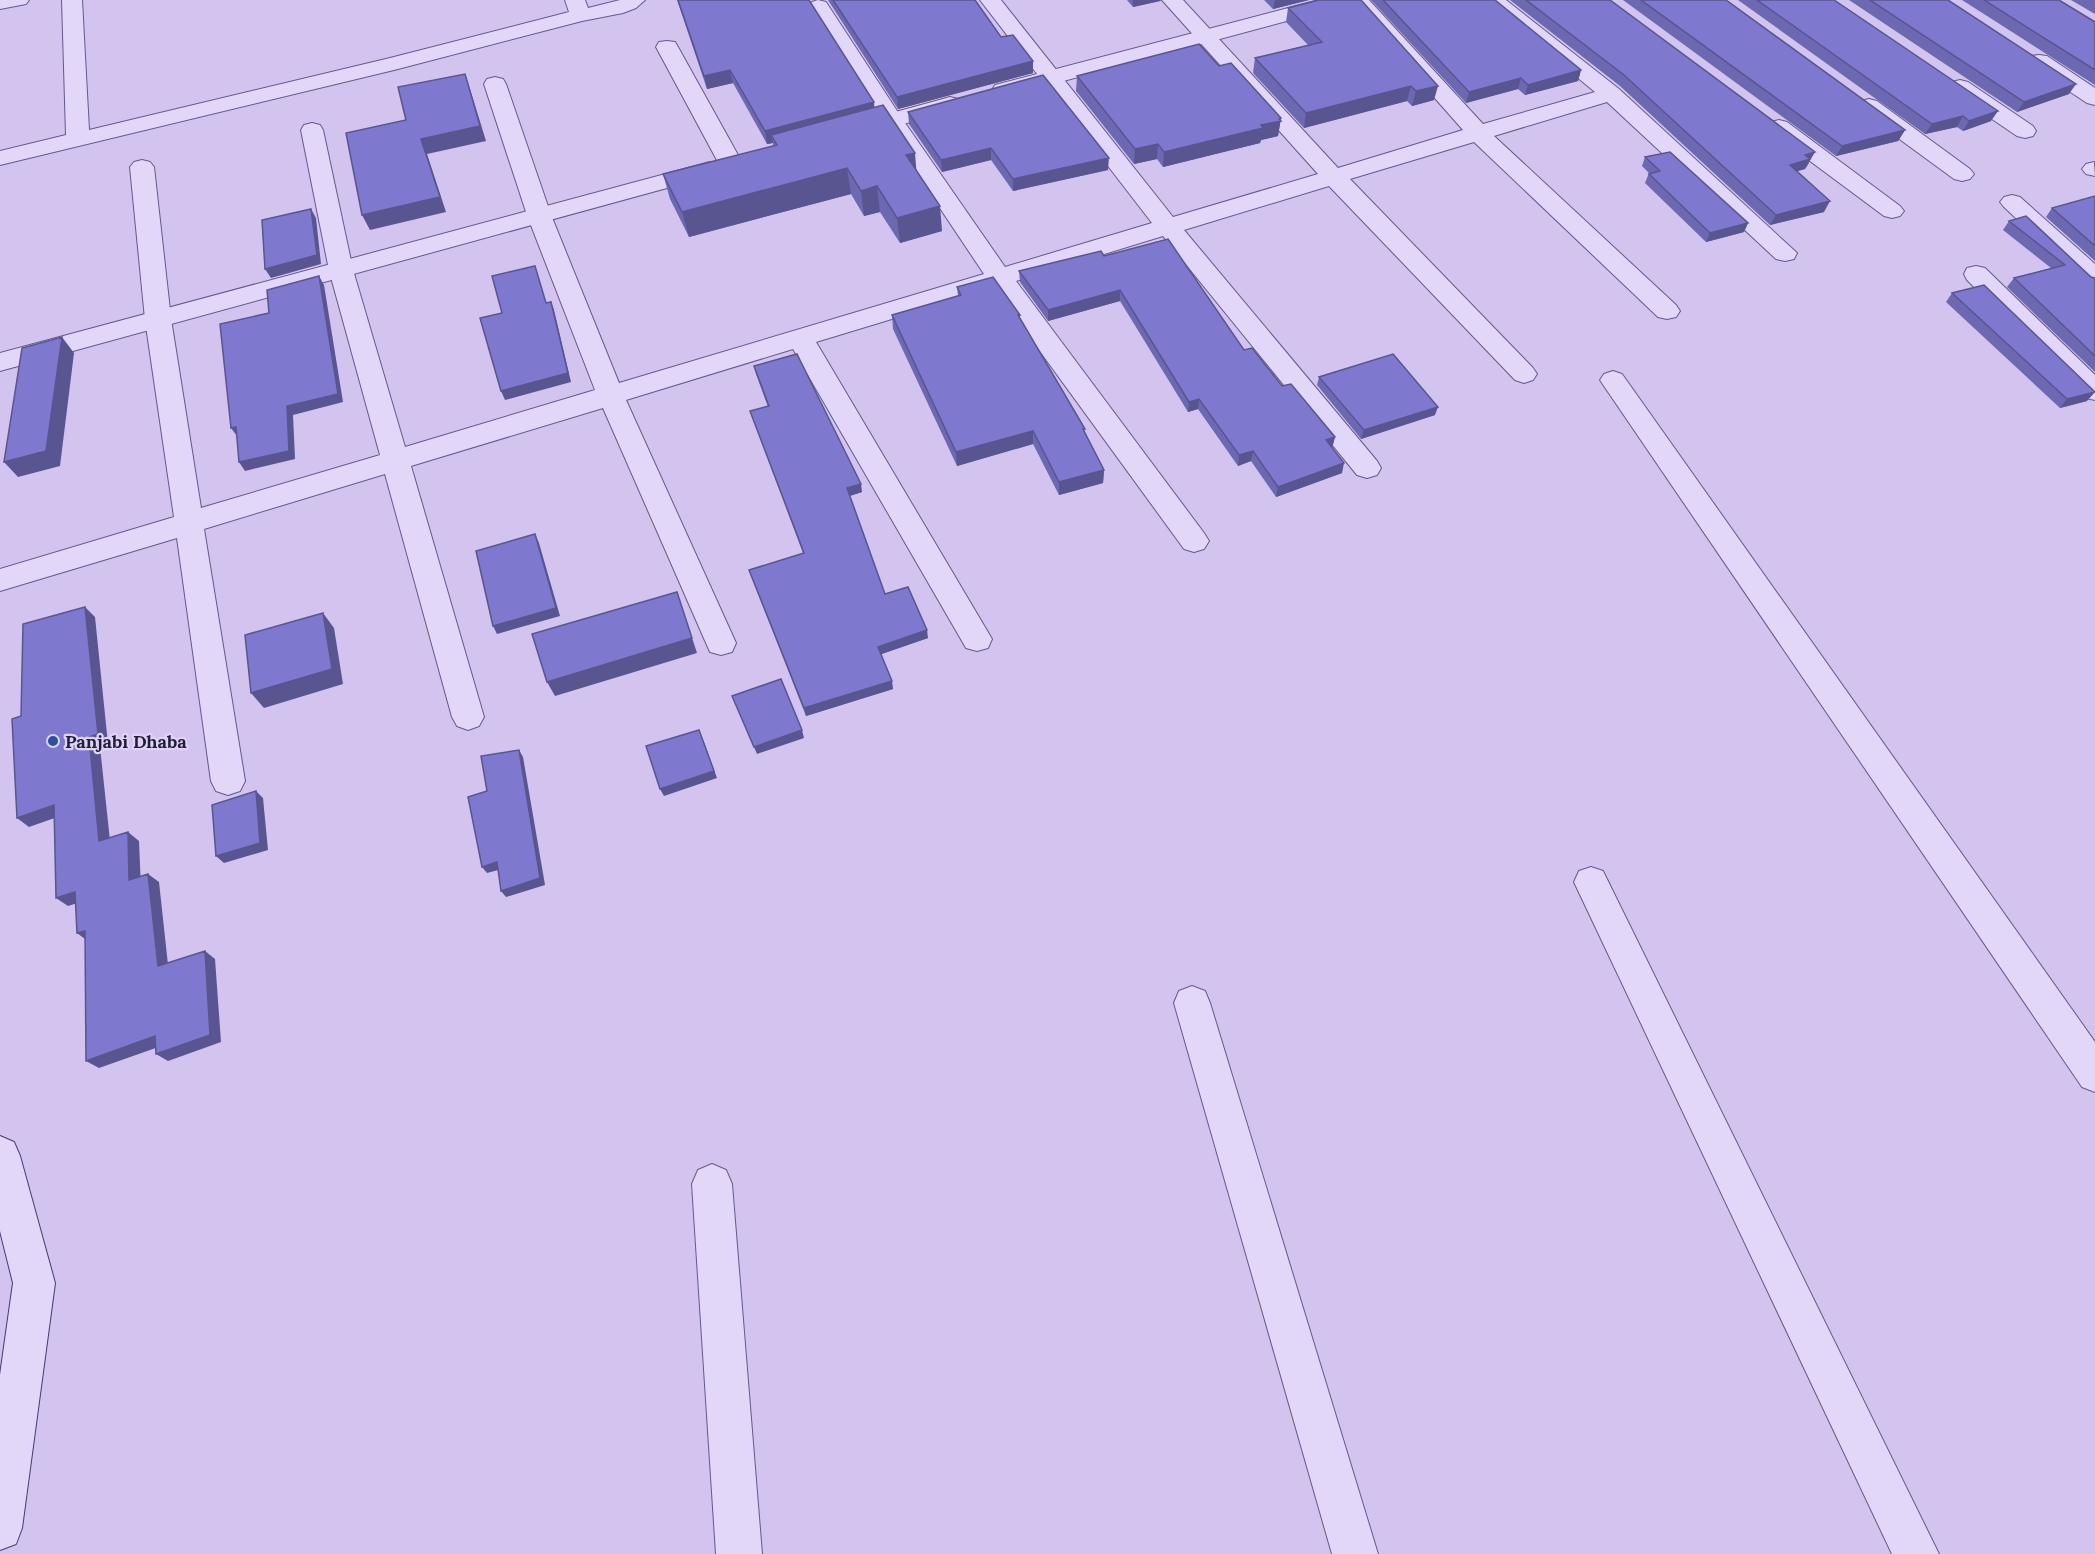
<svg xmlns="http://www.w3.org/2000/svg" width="2095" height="1554" viewBox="0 0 2095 1554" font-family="Lora,serif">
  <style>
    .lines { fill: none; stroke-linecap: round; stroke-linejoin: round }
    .minor-casing { stroke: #625a8a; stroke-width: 2 }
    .tertiary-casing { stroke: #625a8a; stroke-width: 2 }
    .secondary-casing { stroke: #443d6b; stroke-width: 2 }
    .minor { fill: #e3d7f9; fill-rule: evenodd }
    .tertiary { fill: #e3d7f9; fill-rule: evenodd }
    .secondary { fill: #e3d7f9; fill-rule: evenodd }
    .wall { fill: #6c68b1 }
    .shaded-wall { fill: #585590 }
    .building { fill: #7e79ce; stroke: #585590; stroke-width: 1.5 }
    .poi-dot { fill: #29529a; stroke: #e0d3f6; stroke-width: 2 }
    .labels { text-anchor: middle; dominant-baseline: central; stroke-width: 4.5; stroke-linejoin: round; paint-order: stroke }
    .poi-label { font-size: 18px; font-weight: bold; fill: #211e39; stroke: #e0d3f6; text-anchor: start }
  </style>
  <rect width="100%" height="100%" fill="#d2c3ef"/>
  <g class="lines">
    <defs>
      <path id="minor" d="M0,0H29L26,4L0,9Z
        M62,0H82L89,130L390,58L569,12L565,0H585L588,8L620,0H645L636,8L623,13L582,21L394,70L0,165V151L66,135Z
        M818,0L826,2L903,120L1005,267L1152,223L980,0H1001L1173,217L1318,174L1162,0H1183L1338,168L1463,130L1348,0H1369L1483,124L1595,92L1483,0H1506L1619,89L1797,253L1794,259L1785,261L1776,259L1607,102L1494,136L1676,305L1680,311L1676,317L1667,319L1658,317L1474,142L1350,179L1533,368L1537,374L1533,380L1524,383L1515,380L1329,186L1184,230L1377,461L1381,468L1377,475L1367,478L1357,475L1163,236L1016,281L1204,533L1209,541L1204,549L1194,552L1184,549L994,288L816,342L992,639L988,648L977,651L966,648L793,349L626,400L736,643L732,652L721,655L710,652L706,643L603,408L411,466L484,717L479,726L468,730L457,726L452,717L385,474L204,529L245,781L240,791L228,795L216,791L211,781L177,538L0,591V569L174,517L145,319L130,167L134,162L142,160L150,162L154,167L171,319L201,508L380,455L329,270L301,130L304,125L312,123L320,125L323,130L353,270L405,447L595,390L527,215L484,84L487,79L495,77L503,79L506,84L551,215L619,383L984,274L881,120L809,6L812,2Z
        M667,41L675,42L678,47L743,164L739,169L731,171L723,169L719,164L656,47L659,42Z
        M2039,55L2047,56L2095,88V105L2087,103L2031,66L2028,61L2031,56Z
        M1960,80L1968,82L2033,126L2036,131L2033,136L2025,138L2017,136L1952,92L1949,87L1952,82Z
        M1869,99L1877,101L1970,169L1974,174L1970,179L1962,181L1954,179L1861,111L1858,106L1861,101Z
        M1779,120L1787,122L1900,206L1904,211L1900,216L1892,218L1884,216L1771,132L1768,127L1771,122Z
        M2094,162L2095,176L2086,174L2082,169L2086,164Z
        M2012,195L2020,197L2095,264V286L2086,284L2004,207L2000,202L2004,197Z
        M1976,266L1985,268L2095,375V400L2086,398L1967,280L1964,274L1967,268Z
        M1613,371L1622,374L2095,1042V1092L2082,1087L1604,386L1600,380L1604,374Z
        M1591,867L1603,871L1939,1554H1892L1574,882L1579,871Z
        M1192,986L1205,991L1210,1003L1378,1554H1332L1174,1003L1179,991Z
        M712,1164L726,1170L732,1184L762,1554H716L692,1184L698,1170Z"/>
      <path id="tertiary" d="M1319,0H1353L1350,4L1011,95L1003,97L995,95L992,90L995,85Z
        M950,97L958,99L961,104L958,109L849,139L841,137L838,132L841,127Z
        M710,162L718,164L722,169L718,174L0,371V353Z"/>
      <path id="secondary" d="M0,0H11L7,5L0,7Z
        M0,1136L14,1142L20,1156L55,1283L22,1528L16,1544L0,1550V1375L13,1283L0,1231Z"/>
    </defs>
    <use href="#minor" class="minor-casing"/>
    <use href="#tertiary" class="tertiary-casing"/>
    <use href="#secondary" class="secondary-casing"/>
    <use href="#minor" class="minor"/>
    <use href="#tertiary" class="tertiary"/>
    <use href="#secondary" class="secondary"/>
  </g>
  <path class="wall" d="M677,0H809L874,108L916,169L942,231L900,243L880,212L864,216L851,194L689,237L670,199L663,174L773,146V143L767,144L733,83L707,89Z
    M828,0H975L1001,37L1033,73L898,109Z
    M1127,0H1161L1160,1L1133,7Z
    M1264,0H1309L1273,9Z
    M1371,0H1495L1581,70L1578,81L1525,95L1518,89L1466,103Z
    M1510,0H1610L1809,163L1805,169L1797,171L1824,212L1770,225L1620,86Z
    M1623,0H1726L1905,130L1898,141L1836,156Z
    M1738,0H1834L1991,121L1963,131L1957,127L1925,134Z
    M1849,0H1948L2069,94L2017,112Z
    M1962,0H2059L2095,22V85Z
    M2071,0H2095V14Z
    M1288,8L1434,100L1412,106L1407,101L1304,128L1253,73L1255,58L1308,45L1286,22Z
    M1219,66L1281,118L1278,136L1261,140L1260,143L1163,167L1157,159L1134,164L1076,91L1077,76Z
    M908,112L1108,170L1013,191L991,160L942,172L909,124Z
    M1645,157L1748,223L1744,232L1706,242L1645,183L1649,173L1642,166Z
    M2095,196V261L2046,217L2052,208Z
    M2009,221L2091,277L2095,278V372L2007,287L2014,278L2051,268L2003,230Z
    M1104,256L1244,350L1335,437L1332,448L1342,473L1276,497L1251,461L1238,466L1198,409L1188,412L1120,301L1048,321L1020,282L1019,271Z
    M957,287L1020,315V320L1085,433L1104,470L1103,483L1059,495L1033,444L957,466L893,329L892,315L958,296Z
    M1952,293L2087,401L2060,408L1946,302Z
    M754,366L862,492L850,496L885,594L928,638L881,654L893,689L806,716L749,570L803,553L753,419L750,411L768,407L756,374Z
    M1319,377L1435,415L1361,439L1317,385Z"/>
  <path class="shaded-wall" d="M1133,0H1161L1160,1L1133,7Z
    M1275,0H1309L1273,9Z
    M1033,61V73L898,109L897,97Z
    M730,70L733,83L707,89L704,76Z
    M1581,70L1578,81L1525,95L1528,85Z
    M465,74L470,89L486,141L427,154L446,212L370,230L362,215L421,139Z
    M1521,78L1518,89L1466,103L1469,92Z
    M2076,84L2069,94L2017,112L2024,102Z
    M1411,86L1407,101L1304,128L1306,113Z
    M1438,86L1434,100L1412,106L1416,91Z
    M874,102L875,115L771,135L773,143L767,144L765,131Z
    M1998,111L1991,121L1963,131L1969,121Z
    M1963,116L1957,127L1925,134L1932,124Z
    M1281,118L1278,136L1261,140L1260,143L1163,167L1164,152Z
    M1905,130L1898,141L1836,156L1842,146Z
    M1158,144L1157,159L1134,164L1135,149Z
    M991,148V160L942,172L941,160Z
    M1815,152L1805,169L1785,175L1790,165L1805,155Z
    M915,153L917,178L906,155Z
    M1109,158L1108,170L1013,191V179Z
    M847,168L851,194L689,237L682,212Z
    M877,186L880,212L864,216L861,191Z
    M1830,201L1824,212L1770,225L1776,215Z
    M940,206L942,231L900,243L897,218Z
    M311,209L316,218L321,264L271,278L265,269Z
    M1748,223L1744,232L1706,242L1710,233Z
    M319,276L324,285L343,402L293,415L295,459L245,471L239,462L287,406Z
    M1120,290V301L1048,321V310Z
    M551,302L554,310L571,382L505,400L501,391Z
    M62,337L74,353L60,466L18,477L4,462Z
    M2095,392L2087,401L2060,408L2067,399Z
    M1199,399L1198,409L1188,412L1189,402Z
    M1438,407L1435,415L1361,439L1364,430Z
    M236,427L237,436L231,428Z
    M1033,431V444L957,466L956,452Z
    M1335,437L1332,448L1326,440Z
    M1253,451L1251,461L1238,466L1239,455Z
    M1344,463L1342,473L1276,497L1278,487Z
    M1104,470L1103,483L1059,495V482Z
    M861,484L862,492L849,496L847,488Z
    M535,534L539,543L560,616L497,634L493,626Z
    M677,592L697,653L555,696L547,682Z
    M85,607L95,617L108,744L100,747L111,850L99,841L89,737Z
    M323,613L334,628L343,684L264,708L251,693Z
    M927,630L928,638L879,655L878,647Z
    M892,681L893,689L806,716L804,708Z
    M802,730L804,738L757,754L754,747Z
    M702,737L717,778L664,796L660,789Z
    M519,750L523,757L545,885L506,897L501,891Z
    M256,791L263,798L268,850L224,863L216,856Z
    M54,805L66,814L29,827L17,818Z
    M128,832L139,841L141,889L129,880Z
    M497,862L502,869L487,873L482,867Z
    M148,874L159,882L169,974L158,966Z
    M75,892L87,900L68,906L56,898Z
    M85,931L89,942L77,933Z
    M205,951L215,959L221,1042L168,1061L156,1054Z
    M155,1036L167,1044L99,1068L86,1061Z"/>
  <path class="building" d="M678,0H809L874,102L765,131L730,70L704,76Z
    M833,0H975L1001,37L1013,35L1033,61L897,97Z
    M1319,0H1361L1438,86L1416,91L1411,86L1306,113L1255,58L1322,42L1288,8Z
    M1383,0H1495L1581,70L1528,85L1521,78L1469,92Z
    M1526,0H1610L1815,152L1805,155L1810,159L1790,165L1830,201L1776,215L1624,75Z
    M1641,0H1726L1905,130L1842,146Z
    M1757,0H1834L1998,111L1969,121L1963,116L1932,124Z
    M1870,0H1948L2076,84L2024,102Z
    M1984,0H2059L2095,22V70Z
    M1199,44L1219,66L1231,63L1281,118L1279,119L1281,121L1261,125L1263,128L1164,152L1158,144L1135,149L1077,76Z
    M465,74L480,126L421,139L440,197L362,215L346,133L406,120L398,87Z
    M1043,75L1109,158L1013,179L991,148L941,160L908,112Z
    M883,105L915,153L906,155L940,206L897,218L877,186L861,191L847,168L682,212L663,174L777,145L771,135Z
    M1670,152L1748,223L1710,233L1649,174L1660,171L1645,157Z
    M2095,196V246L2052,208Z
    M311,209L317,255L265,269L262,220Z
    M2026,216L2091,277L2095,278V356L2014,278L2065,265L2009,221Z
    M1168,239L1244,350L1252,348L1282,386L1291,384L1335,437L1326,440L1344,463L1278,487L1253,451L1239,455L1199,399L1189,402L1120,290L1048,310L1019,271L1101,251L1104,256Z
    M535,266L546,303L551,302L568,373L501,391L480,318L502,313L492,276Z
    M319,276L338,394L287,406L289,451L239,462L236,427L231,428L220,324L269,313L267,290Z
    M993,277L1020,315H1018L1085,429H1083L1104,470L1059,482L1033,431L956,452L892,315L961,295L957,287Z
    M1984,285L2095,392L2067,399L1952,293Z
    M62,337L46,451L4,462L22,348Z
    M797,354L861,484L847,488L885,594L908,587L927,630L878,647L892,681L804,708L749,570L804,553L750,411L769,406L754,366Z
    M1393,354L1438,407L1364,430L1319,377Z
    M535,534L556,608L493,626L476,551Z
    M677,592L692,638L547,682L532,634Z
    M85,607L98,734L89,737L99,841L128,832L129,880L148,874L158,966L205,951L210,1035L156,1054L155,1036L86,1061L85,931L77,933L75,892L56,898L54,805L17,818L12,719L21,716L23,624Z
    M323,613L332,669L251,693L245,635Z
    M781,679L802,730L754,747L732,696Z
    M699,730L714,771L660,789L646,746Z
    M519,750L540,878L501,891L497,862L482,867L468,797L487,791L481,756Z
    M256,791L260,843L216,856L212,805Z"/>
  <circle class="poi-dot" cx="53" cy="741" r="6"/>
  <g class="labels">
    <g class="poi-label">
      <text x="65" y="741">Panjabi Dhaba</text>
    </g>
  </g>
</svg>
